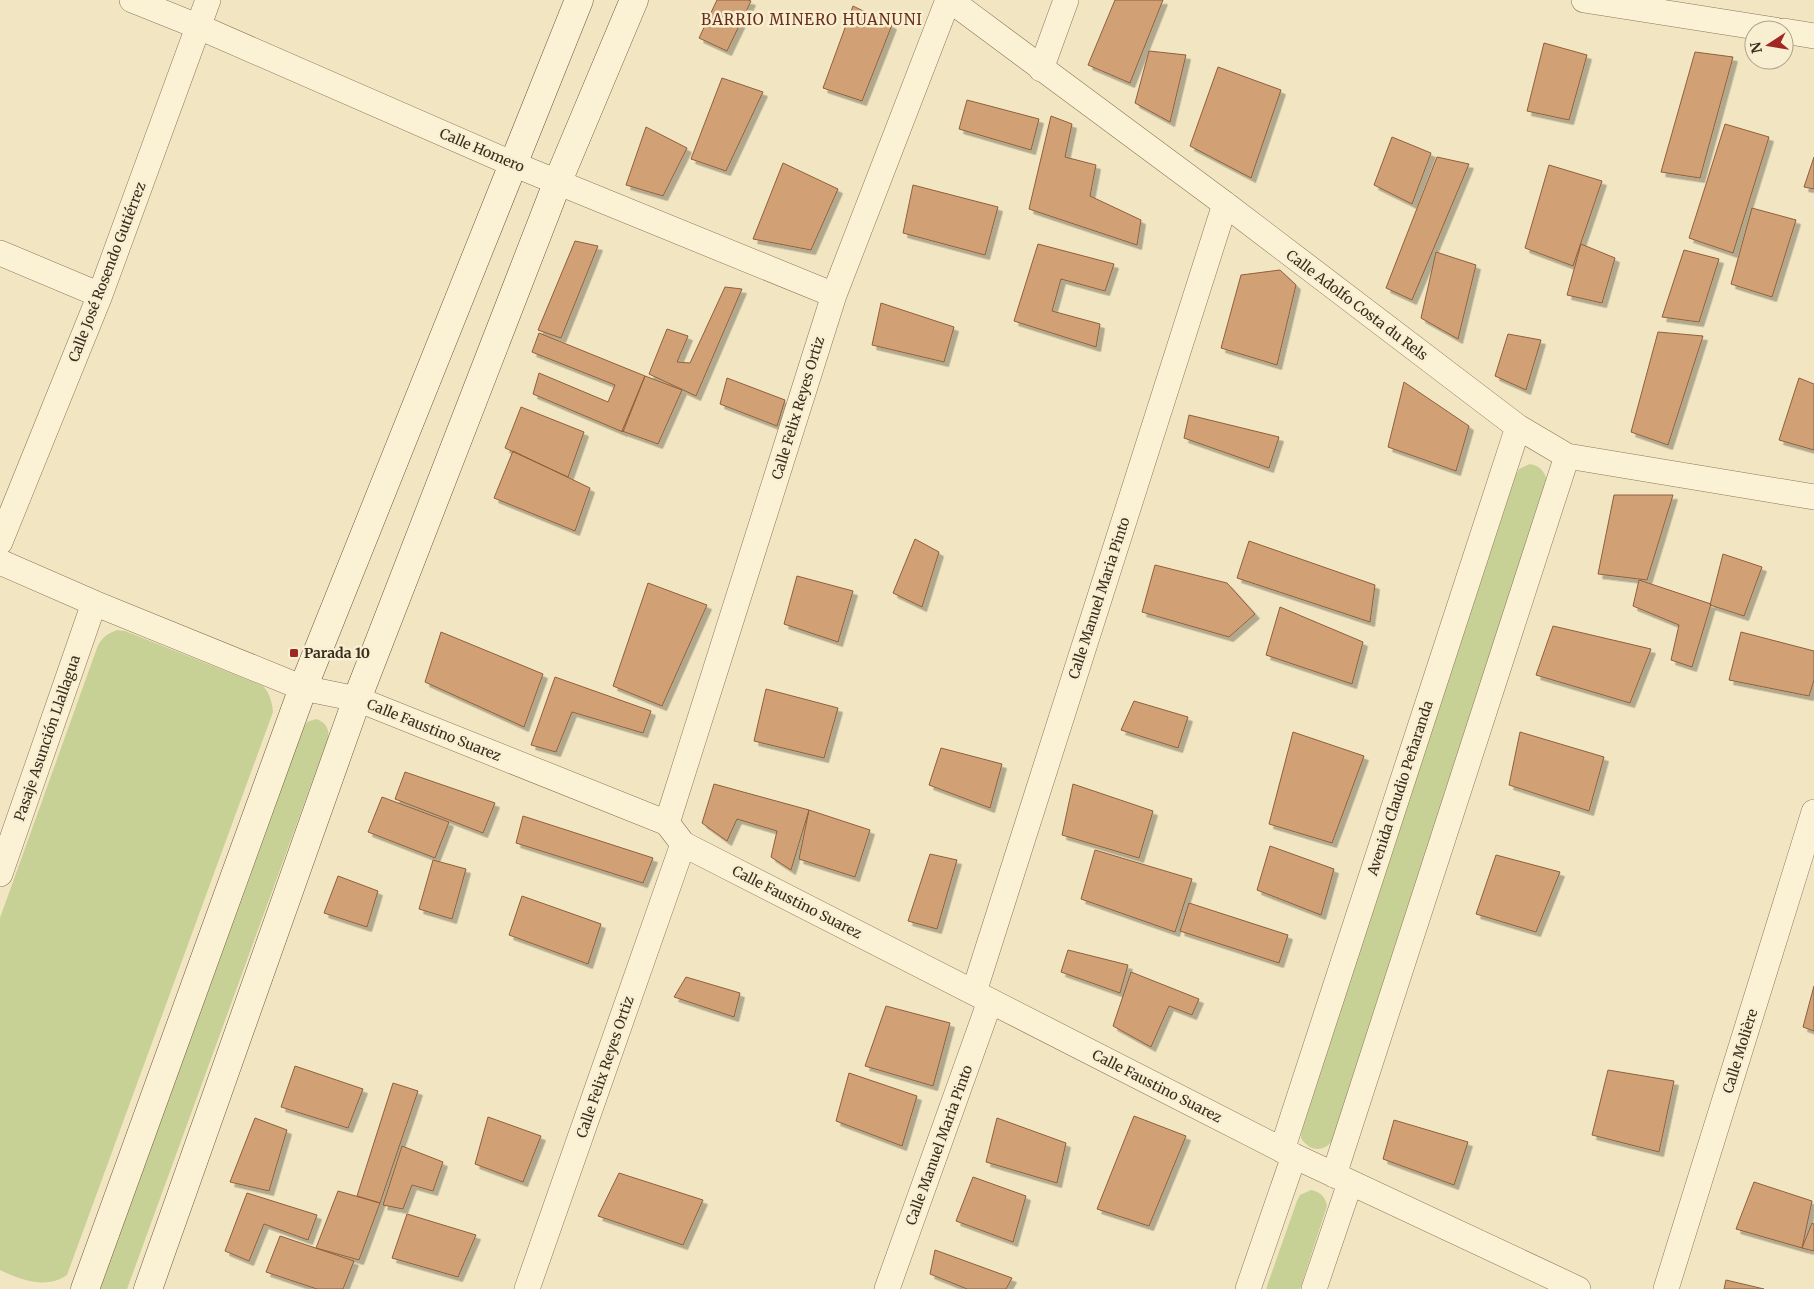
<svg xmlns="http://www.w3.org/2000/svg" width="1814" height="1289" viewBox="0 0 1814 1289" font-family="Merriweather,serif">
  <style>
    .green { fill: #c7d095 }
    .building { fill: #d2a075; stroke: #8e603c; filter: url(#shadow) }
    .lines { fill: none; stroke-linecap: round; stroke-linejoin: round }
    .street-casing { stroke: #8d7658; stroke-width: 26 }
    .secondary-casing { stroke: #6e573b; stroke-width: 29 }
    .street { stroke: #fbf2d6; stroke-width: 25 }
    .secondary { stroke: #fbf2d6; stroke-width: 28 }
    .poi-dot { fill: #a02823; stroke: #f8efd2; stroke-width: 2 }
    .labels { text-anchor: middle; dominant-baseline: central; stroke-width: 5; stroke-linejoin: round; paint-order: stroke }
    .street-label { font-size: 14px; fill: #3b2d1d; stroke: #f8efd2 }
    .poi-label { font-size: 14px; font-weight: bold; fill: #3b2d1d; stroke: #f8efd2; text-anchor: start }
    .neighbourhood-label { font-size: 15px; letter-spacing: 1px; fill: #6b2e19; stroke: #f8efd2 }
  </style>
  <defs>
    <filter id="shadow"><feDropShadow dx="4.5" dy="4.5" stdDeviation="0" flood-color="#0004"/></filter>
  </defs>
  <rect width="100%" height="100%" fill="#f1e5c2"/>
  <path class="green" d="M1530,464C1540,466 1544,471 1547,480L1332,1141C1323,1153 1309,1151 1301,1138L1302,1125L1516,475L1519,469Z
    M117,630L125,631L263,686C270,694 272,702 273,712L67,1275C47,1289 23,1281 0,1270V918L97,648C101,638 107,634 117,630Z
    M316,719C325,722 330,729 328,738L127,1289H100L303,729L307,722Z
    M1311,1190C1320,1192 1325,1196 1327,1206L1300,1289H1266L1297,1201L1300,1195Z"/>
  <path class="building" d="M717,0H748L751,1L727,51L699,38Z
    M1115,0H1163L1130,83L1088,65Z
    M853,6L892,25L862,101L823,88Z
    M1544,43L1587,55L1569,120L1527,111Z
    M1149,51L1186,55L1170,122L1135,103Z
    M1695,52L1733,57L1700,178L1661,172Z
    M1218,67L1281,90L1251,178L1190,146Z
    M722,78L763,92L726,171L691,159Z
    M967,100L1039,119L1031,150L959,129Z
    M1051,116L1072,124L1065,157L1096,165L1090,196L1141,220L1137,245L1029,209Z
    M1725,124L1769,137L1733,253L1689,238Z
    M646,127L687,148L663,196L626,185Z
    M1392,137L1431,153L1412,204L1374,185Z
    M1437,157L1469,164L1412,300L1386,288Z
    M1814,157V189L1804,187Z
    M783,163L838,189L811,250L753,239Z
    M1549,165L1602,181L1573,266L1525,248Z
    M913,185L998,207L985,255L903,233Z
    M1752,208L1796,220L1772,297L1731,284Z
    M575,241L598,246L561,338L538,330Z
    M1038,244L1114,264L1105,291L1061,279L1052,311L1100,324L1096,347L1014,321Z
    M1581,244L1615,258L1602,303L1567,295Z
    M1684,250L1719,259L1699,322L1662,317Z
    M1436,252L1476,265L1458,339L1421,318Z
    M1280,270L1296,285L1277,365L1221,348L1241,275Z
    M725,287L742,289L696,396L649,374L667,329L688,336L677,362L690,363Z
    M881,303L954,327L944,362L872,345Z
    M1658,332L1703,336L1668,445L1631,432Z
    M539,333L645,376L623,432L533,394L539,373L608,402L615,385L532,352Z
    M1508,334L1541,340L1526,390L1495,376Z
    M645,376L682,390L658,444L622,431Z
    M727,378L785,400L777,426L720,404Z
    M1799,378L1814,384V450L1779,440Z
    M1404,382L1469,426L1456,471L1388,447Z
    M521,407L584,432L568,477L505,448Z
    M1189,415L1279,437L1269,468L1184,438Z
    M513,451L590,488L575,531L494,498Z
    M1614,495H1673L1647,580L1598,574Z
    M915,539L939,552L922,607L893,593Z
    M1249,541L1375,585L1370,622L1237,578Z
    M1723,554L1762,567L1744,616L1710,605Z
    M1155,565L1227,583L1255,614L1229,637L1142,612Z
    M797,576L853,591L838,642L784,624Z
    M1639,580L1711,604L1692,667L1671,660L1679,625L1633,606Z
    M648,583L707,605L662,706L613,686Z
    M1280,607L1363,642L1352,684L1266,655Z
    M1553,626L1651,649L1630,703L1536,675Z
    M441,632L543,674L524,727L425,682Z
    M1741,632L1814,651V680L1809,696L1729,680Z
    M555,677L651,711L643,733L572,712L556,752L531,745Z
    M766,689L838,708L824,758L754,741Z
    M1134,701L1188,717L1178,748L1121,730Z
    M1293,732L1364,756L1332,843L1269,824Z
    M1520,732L1604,757L1589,811L1509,785Z
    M941,748L1002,764L990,808L929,785Z
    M405,772L495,803L483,833L395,799Z
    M714,784L809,810L791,870L771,857L777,831L737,819L727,841L702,823Z
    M1073,784L1153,811L1139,858L1062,835Z
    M382,797L449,822L435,858L368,832Z
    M809,810L870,830L855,877L799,859Z
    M523,816L653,858L643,883L516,843Z
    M1270,846L1334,869L1321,915L1257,890Z
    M1095,850L1192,879L1175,932L1081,899Z
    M930,854L957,860L937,929L908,921Z
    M1496,855L1560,872L1536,932L1476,914Z
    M433,860L466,869L452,919L419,909Z
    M338,876L378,891L367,927L324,913Z
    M522,896L601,924L588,964L509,935Z
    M1189,903L1288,935L1279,963L1180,931Z
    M1068,950L1128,965L1120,993L1061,972Z
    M1131,972L1199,999L1192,1015L1169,1006L1151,1047L1113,1026Z
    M686,977L740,993L734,1017L674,997Z
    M1814,986V1031L1803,1027Z
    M886,1006L950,1023L933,1086L865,1066Z
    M295,1066L363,1089L348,1128L281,1107Z
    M1608,1070L1674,1081L1659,1152L1592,1135Z
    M849,1073L917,1096L902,1146L836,1121Z
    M393,1083L418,1091L380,1203L357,1196Z
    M1134,1116L1186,1136L1149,1226L1097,1209Z
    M488,1117L541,1136L523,1182L475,1164Z
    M255,1118L287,1130L269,1191L230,1182Z
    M997,1118L1066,1143L1057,1183L986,1162Z
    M1394,1120L1468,1142L1454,1185L1383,1159Z
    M402,1146L443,1162L433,1191L412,1185L403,1209L383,1205Z
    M619,1173L703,1200L683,1245L598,1216Z
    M973,1177L1026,1196L1013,1242L956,1221Z
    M1754,1182L1812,1201L1802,1248L1736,1229Z
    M338,1191L380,1203L359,1260L316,1248Z
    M247,1193L317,1215L308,1240L264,1224L249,1261L225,1251Z
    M407,1214L476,1235L458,1277L392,1258Z
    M1812,1223L1814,1224V1251L1802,1248Z
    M280,1236L354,1261L343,1289H317L266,1272Z
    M935,1250L1012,1278L1006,1289H967L930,1274Z
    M1726,1280L1764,1289H1724Z"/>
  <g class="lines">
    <defs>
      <path id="street" d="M132,0L197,26L513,164L834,295
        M950,0L1225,204L1518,427L1567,456L1814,497
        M1584,0L1775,30
        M1784,31L1814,36
        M1041,69L1066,0
        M0,253L100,295
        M0,542L100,295L208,0
        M0,562L94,603L303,688L357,699L667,823L683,844L1294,1156L1578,1289
        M667,823L834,295L948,0
        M0,874L94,603
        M974,992L1225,204
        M1282,1150L1518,427
        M1334,1175L1567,456
        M527,1289L683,844
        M887,1289L990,1001
        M1248,1289L1294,1156
        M1314,1289L1350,1183
        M1666,1289L1814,812"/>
      <path id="secondary" d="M85,1289L303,688L579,0
        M148,1289L357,699L558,181L634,0"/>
    </defs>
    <use href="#street" class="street-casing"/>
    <use href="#secondary" class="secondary-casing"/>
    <use href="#street" class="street"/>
    <use href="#secondary" class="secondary"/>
  </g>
  <rect class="poi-dot" x="289" y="648" width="10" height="10" rx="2.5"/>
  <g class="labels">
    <g class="street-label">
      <text transform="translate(482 150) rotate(23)">Calle Homero</text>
      <text transform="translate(107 272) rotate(-69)">Calle José Rosendo Gutiérrez</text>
      <text transform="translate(1357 305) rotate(37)">Calle Adolfo Costa du Rels</text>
      <text transform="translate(798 408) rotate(-73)">Calle Felix Reyes Ortiz</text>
      <text transform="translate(1099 598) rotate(-72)">Calle Manuel Maria Pinto</text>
      <text transform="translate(434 730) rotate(22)">Calle Faustino Suarez</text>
      <text transform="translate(47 738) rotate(-71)">Pasaje Asunción Llallagua</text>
      <text transform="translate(1400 788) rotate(-72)">Avenida Claudio Peñaranda</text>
      <text transform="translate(797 902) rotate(27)">Calle Faustino Suarez</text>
      <text transform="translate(1740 1051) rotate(-73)">Calle Molière</text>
      <text transform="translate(605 1067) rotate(-71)">Calle Felix Reyes Ortiz</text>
      <text transform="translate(1157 1086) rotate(27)">Calle Faustino Suarez</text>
      <text transform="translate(939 1145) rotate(-70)">Calle Manuel Maria Pinto</text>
    </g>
    <g class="poi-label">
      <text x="304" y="653">Parada 10</text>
    </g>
    <g class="neighbourhood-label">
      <text x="812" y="19">BARRIO MINERO HUANUNI</text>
    </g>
  </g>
  <g transform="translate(1769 45) rotate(258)"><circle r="24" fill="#f8efd2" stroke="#aca18a"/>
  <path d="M0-4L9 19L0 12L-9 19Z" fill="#a02823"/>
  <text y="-8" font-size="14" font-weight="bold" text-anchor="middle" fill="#3b2d1d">N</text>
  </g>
</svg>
